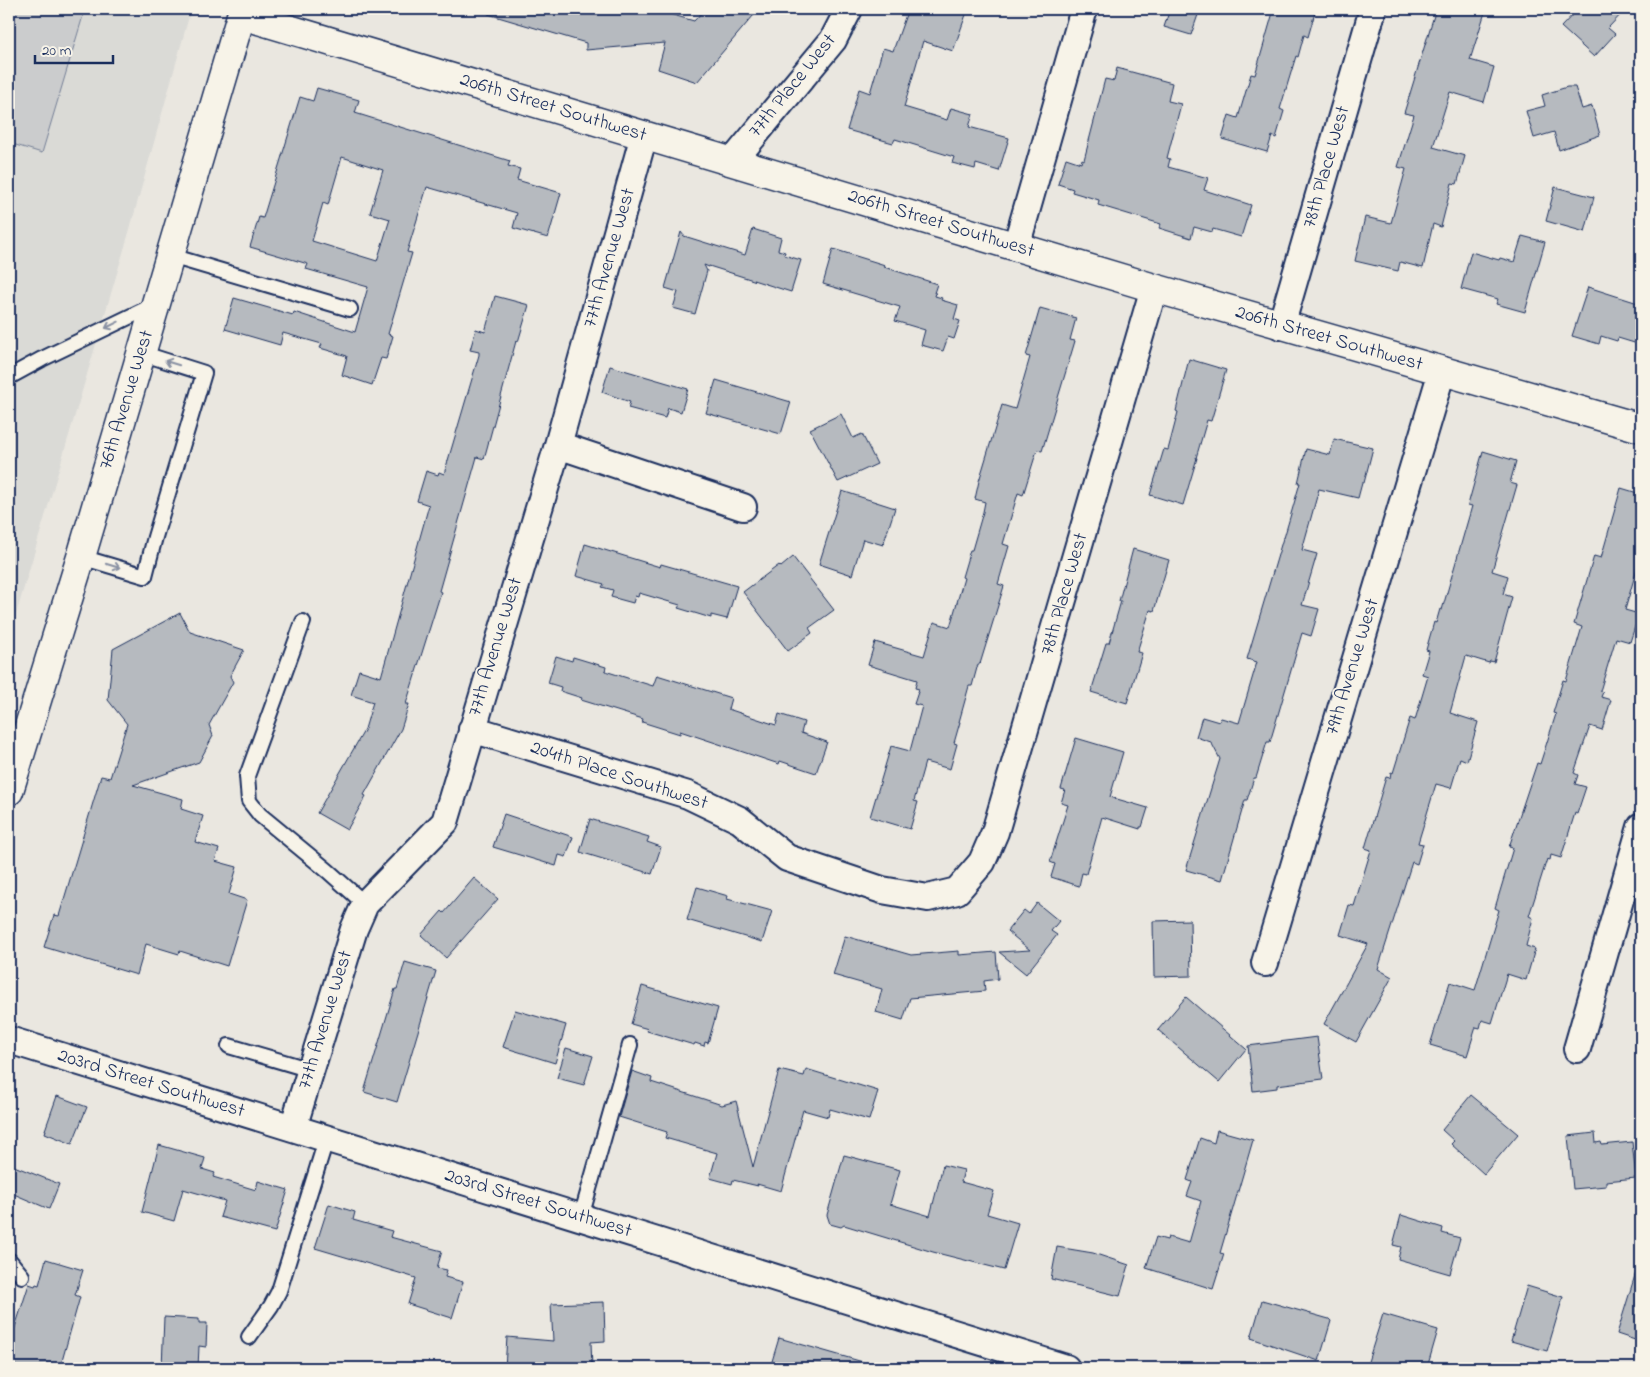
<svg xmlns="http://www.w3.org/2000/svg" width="1650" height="1377" viewBox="0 0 1650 1377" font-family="'Indie Flower',sans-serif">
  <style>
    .built { fill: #dadad6 }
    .green { fill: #cbcccd; stroke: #737e96 }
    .building { fill: #b6babf; stroke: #1b2f5e; fill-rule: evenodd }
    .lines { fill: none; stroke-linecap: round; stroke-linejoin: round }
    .service-casing { stroke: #1b2f5e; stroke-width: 18 }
    .minor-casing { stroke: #1b2f5e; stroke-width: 30 }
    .tertiary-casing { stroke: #1b2f5e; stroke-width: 31 }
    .service { stroke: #f7f3e8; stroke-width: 14 }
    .minor { stroke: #f7f3e8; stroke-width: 26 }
    .tertiary { stroke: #f7f3e8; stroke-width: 28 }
    .oneway { stroke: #8991a3 }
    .labels { text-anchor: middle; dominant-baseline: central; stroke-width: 4; stroke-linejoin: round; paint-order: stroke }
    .street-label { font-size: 20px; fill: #1b2f5e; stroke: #f7f3e8 }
  </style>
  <rect width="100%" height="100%" fill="#eae7e0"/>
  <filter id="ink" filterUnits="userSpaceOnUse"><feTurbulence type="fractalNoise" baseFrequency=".02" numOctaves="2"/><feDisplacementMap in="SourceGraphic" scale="10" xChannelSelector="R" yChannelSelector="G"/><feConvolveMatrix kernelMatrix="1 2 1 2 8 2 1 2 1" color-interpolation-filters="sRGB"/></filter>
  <g filter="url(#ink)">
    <path class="built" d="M9,9H191L128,236L9,638Z"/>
    <path class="green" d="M9,9H85L42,153L9,143Z"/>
    <path class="building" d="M488,9H565L563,14L652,9L694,21L705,9H759L697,82L658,69L665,43L586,50V43L488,14Z
      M908,9H968L953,51L923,41L904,107L947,120L951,108L973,114L969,127L1009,138L999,171L976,164L975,169L952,163L954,157L895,139L893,143L847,130L859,89L870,93L883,48L893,51Z
      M1170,9H1200L1191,35L1164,27Z
      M1274,9H1316L1308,37L1304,35L1298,57L1296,56L1280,109L1284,111L1276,138L1272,136L1267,152L1222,139L1229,115L1238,118L1251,74L1255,75Z
      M1436,9H1486L1470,60L1494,67L1484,102L1450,92L1433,147L1465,156L1457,184L1452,183L1441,227L1433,224L1423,268L1400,262L1398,271L1355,261L1365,217L1391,223L1406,169L1398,167L1414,115L1404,113Z
      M1578,9H1626L1608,28L1615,34L1594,57L1561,27Z
      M1117,68L1172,83L1168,101L1181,104L1167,158L1170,159L1168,167L1208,178L1204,190L1251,205L1241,237L1213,229L1212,232L1194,227L1191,238L1159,228L1161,224L1098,205L1099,200L1072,192L1073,189L1058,184L1066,158L1081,163L1082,159L1084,160L1105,79L1114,81Z
      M1567,87H1575L1582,109L1592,106L1600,135L1559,150L1554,132L1534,138L1526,111L1545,106L1542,95Z
      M317,88L359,100L355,113L510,161L508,166L520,169L517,180L561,193L548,238L513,228L517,213L427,187L407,252L412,253L388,334L393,336L386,359L381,358L372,385L342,375L347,356L320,348L322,344L283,333L280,345L225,329L234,298L293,315L294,312L355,332L368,287L306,269L308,264L250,247L259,217L263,218L300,97L313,101ZM342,157L383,170L370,213L390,219L377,261L312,241L323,203L328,205Z
      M1555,187L1594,197L1585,232L1546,221Z
      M753,229L781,238L778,250L785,252L784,255L801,260L791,292L709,266V267L704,265L707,271L695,314L673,308L678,292L665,288L681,232L684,236L745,255Z
      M1522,236L1545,242L1525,312L1496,304L1498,299L1461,289L1471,252L1499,260L1500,258L1514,262Z
      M833,249L885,265L884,267L937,284L934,293H936L935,296L942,298L941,300L958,305L954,319L960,321L954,339L948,337L943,351L921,345L925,330L895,321L900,307L823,284Z
      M1588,287L1641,304V345L1618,338L1617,341L1601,336L1599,344L1572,336Z
      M495,296L529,305L518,342L516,341L484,459L477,457L439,591L441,592L406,704H409L401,729L364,795L366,796L347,830L317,813L365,729L373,702L351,695L359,670L381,677L429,505L417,501L426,471L438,475L439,472L444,474L479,355V352L470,350L476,329L485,332Z
      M1040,308L1076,318L1070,340L1075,341L1042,451L1037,450L1023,495L1018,493L1003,544L1009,546L998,584L1004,586L980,664H978L972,686H969L959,722H960L954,743L957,744L950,769L925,762L914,801L918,802L910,829L870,817L891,746L910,751L922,706L914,704L919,689L915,688L917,680L868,665L875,642L924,656L934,622L950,627L964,578L962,577L970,550H972L983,512L985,502L975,499L979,481L1002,405L1015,409L1030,357L1026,356Z
      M1189,359L1226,370L1211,421L1207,420L1196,458H1197L1183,505L1150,495L1164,449L1168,450L1178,412L1176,411Z
      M610,366L688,389L681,412L668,408L665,418L628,408L630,402L602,392Z
      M716,380L791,402L781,434L706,413Z
      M841,414L853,438L862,434L877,464L838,482L810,429Z
      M1334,439L1373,448L1364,483H1362L1358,498L1319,489L1302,550L1317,554L1302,605L1319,609L1311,636L1302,633L1270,742H1267L1256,778H1254L1247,800H1245L1222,880L1186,870L1220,759L1211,742L1196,737L1202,717L1219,722L1221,718L1239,723L1257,662L1247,659L1283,538H1284L1300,483H1298L1306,449L1330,455Z
      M1483,451L1516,461L1510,483L1517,485L1492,571L1508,576L1503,594L1512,597L1494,662L1490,661L1489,663L1466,656L1450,713L1478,722L1467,761L1460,758L1451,788L1436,784L1418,843L1423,844L1417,864L1412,862L1378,969L1392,977L1356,1042L1324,1024L1368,944L1340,935L1349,905L1354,906L1371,850L1365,848L1386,777L1390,778L1391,772L1393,773L1410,718L1415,720L1428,676L1422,674L1429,651L1426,650L1434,622L1436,623L1440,609L1442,610L1472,506L1468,505Z
      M1621,488L1641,494V554L1625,610L1639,614L1630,642L1616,638L1600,691L1603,692L1601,697L1611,700L1602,730L1590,726L1574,773L1578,775L1575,784L1586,787L1577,814L1575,813L1561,858L1551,855L1550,860L1547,859L1529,916L1533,918L1526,946L1535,949L1526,980L1507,974L1492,1023L1482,1020L1480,1028L1476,1027L1467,1056L1430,1045L1450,982L1475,990L1499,910L1495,908L1513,848L1509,847L1537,763L1540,764L1556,714L1553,713L1563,680L1566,681L1582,627L1574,624L1594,556L1601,558Z
      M842,491L895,508L883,545L863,539L852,575L819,564Z
      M585,544L660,567L661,564L737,586L727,619L711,615V618L678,608L680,605L639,593L638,597L635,596L633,603L611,597L613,590L602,587L604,584L576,576Z
      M1133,549L1169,560L1154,611L1150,610L1137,652L1142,653L1127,703L1091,692L1106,643H1109L1121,601H1119Z
      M793,557L834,610L809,628L812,633L788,651L743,592L779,565L781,567Z
      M180,613L190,632L244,650L230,676L233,682L209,725L213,736L199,762L133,785L183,799L181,809L203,816L195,842L219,849L215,861L237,867L229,894L247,900L227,966L180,951L179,954L146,944L137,975L44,947L54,915L59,916L101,776L110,778L127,724L108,700L113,649Z
      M556,656L572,661L573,657L606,667L605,671L653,686L657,675L731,698L728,709L776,725L779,714L804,722L801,733L827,742L816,773L780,761L779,764L680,731V734L642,722L643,719L581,700L582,698L560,691L561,687L548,683Z
      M1076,738L1123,752L1110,797L1148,808L1142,827H1140V829L1102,817L1086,874L1082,873L1079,886L1051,877L1055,864L1050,862L1068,805L1061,803L1065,790L1061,789Z
      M504,814L573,837L566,857L559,855L556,866L493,847Z
      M590,819L649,837L647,842L661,847L652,874L580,852Z
      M474,878L498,899L446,958L421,935L442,911L444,913Z
      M697,887L728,896L727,899L772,911L762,942L687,920Z
      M1037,903L1059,921L1051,931L1057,935L1026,974L999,952L1030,950L1007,931L1024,910L1029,914Z
      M1190,920L1191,976L1154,977L1153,921Z
      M845,936L911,955L959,951V955L996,952L998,979L984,981L985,991L910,998L903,1020L876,1012L882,989L833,975Z
      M405,962L436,971L397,1102L364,1092L395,989H397Z
      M642,986L718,1008L708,1043L705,1042L704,1046L695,1043L694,1045L647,1031L648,1029L631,1024Z
      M1186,997L1246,1049L1219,1082L1158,1030Z
      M515,1010L566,1025L555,1063L503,1047Z
      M1317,1037L1323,1079L1277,1085V1088L1253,1091L1248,1046Z
      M566,1048L593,1056L584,1085L557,1078Z
      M806,1069L878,1091L869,1120L830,1109L828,1117L803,1110L781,1191L757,1184L758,1186L733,1180L732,1184L710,1178L717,1153L665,1138L667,1132L619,1117L632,1071L652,1078L651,1082L722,1105L736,1101L753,1167L779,1070L804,1076Z
      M1471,1095L1518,1134L1484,1174L1451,1144L1454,1141L1442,1130Z
      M57,1096L87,1107L72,1144L45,1133L46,1130H45Z
      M1217,1130L1253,1140L1220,1253L1224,1254L1213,1289L1146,1268L1156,1237L1167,1240L1168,1237L1189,1243L1201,1201L1187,1196L1192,1182L1187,1180L1200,1138L1214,1143Z
      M1595,1133L1596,1143L1601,1142L1602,1145L1632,1142L1636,1178L1606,1181V1186L1573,1189L1568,1136Z
      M159,1145L205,1158L202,1169L215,1173L213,1177L256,1190L258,1181L288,1190L275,1232L220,1217L225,1201L183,1189L174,1221L142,1212Z
      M844,1155L900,1170L890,1204L930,1216L943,1165L964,1170L961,1182L994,1191L987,1214L1018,1223L1004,1270L933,1252L844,1225L841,1227L830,1224L827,1215Z
      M9,1164L59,1184L49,1209L9,1192Z
      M329,1204L355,1212L353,1220L392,1231L390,1237L442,1251L437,1268L447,1270L445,1277L463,1282L452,1318L408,1304L416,1278L315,1248Z
      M1401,1215L1443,1228L1442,1233L1460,1238L1450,1274L1398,1259L1401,1247L1393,1245Z
      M1057,1247L1093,1253L1129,1265L1120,1296L1051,1279Z
      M46,1259L83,1270L75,1295L80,1297L60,1368H9V1346L29,1284L35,1286L36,1284L39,1285Z
      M1636,1272H1641V1342L1617,1334Z
      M1527,1286L1563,1297L1547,1351L1511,1341Z
      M1262,1300L1329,1319L1331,1321L1319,1361L1251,1338Z
      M604,1302L605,1341L591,1342L592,1368H505L507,1337L553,1341L551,1304Z
      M1383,1314L1438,1330L1427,1368H1366Z
      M164,1317L199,1319V1323H207L206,1347L199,1346L198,1368H162Z
      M779,1338L863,1362L862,1368H770Z"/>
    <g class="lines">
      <defs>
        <path id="service" d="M171,256L350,309
          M9,377L42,359L156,304
          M81,557L145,576L155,537L204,373L141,353
          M303,622L247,776L249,801L260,815L328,871L365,904
          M229,1046L311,1070
          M581,1217L630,1045
          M9,1260L22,1276
          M249,1337L271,1306L279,1291L326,1140"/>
        <path id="minor" d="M733,161L833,40L849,9
          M1016,247L1084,9
          M1281,326L1373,9
          M558,445L743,507
          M472,729L688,795L740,820L787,858L882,890L928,898L957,891L982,862L995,832L1154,288
          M1265,963L1442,371
          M9,1040L1066,1368
          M1577,1049L1641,827
          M293,1128L354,929L365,904L445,822L558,445L644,135"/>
        <path id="tertiary" d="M242,15L1154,288L1641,428
          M9,791L81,557L243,9"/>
      </defs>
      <use href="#service" class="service-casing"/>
      <use href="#minor" class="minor-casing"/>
      <use href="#tertiary" class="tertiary-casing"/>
      <use href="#service" class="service"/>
      <use href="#minor" class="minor"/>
      <use href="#tertiary" class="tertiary"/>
    </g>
    <defs><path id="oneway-shaft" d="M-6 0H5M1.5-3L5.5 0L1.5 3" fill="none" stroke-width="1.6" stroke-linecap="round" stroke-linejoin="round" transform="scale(1.25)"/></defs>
    <g class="oneway">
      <use href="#oneway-shaft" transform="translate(112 325) rotate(154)"/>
      <use href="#oneway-shaft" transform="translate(172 363) rotate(-163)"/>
      <use href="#oneway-shaft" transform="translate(113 566) rotate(17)"/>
    </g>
  </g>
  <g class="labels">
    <g class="street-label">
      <text transform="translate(793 86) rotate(-51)">77th Place West</text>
      <text transform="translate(553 108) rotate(17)">206th Street Southwest</text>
      <text transform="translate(1327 167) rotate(-74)">78th Place West</text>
      <text transform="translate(941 224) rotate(17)">206th Street Southwest</text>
      <text transform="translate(610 258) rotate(-74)">77th Avenue West</text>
      <text transform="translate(1329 339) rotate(16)">206th Street Southwest</text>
      <text transform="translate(127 400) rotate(-73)">76th Avenue West</text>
      <text transform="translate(1065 594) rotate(-74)">78th Place West</text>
      <text transform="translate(496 647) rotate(-73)">77th Avenue West</text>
      <text transform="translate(1353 667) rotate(-73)">79th Avenue West</text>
      <text transform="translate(619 776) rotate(18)">204th Place Southwest</text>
      <text transform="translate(326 1020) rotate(-73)">77th Avenue West</text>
      <text transform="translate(151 1084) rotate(17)">203rd Street Southwest</text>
      <text transform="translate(538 1204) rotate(17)">203rd Street Southwest</text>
    </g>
  </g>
  <rect width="1650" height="1377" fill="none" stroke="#f7f3e8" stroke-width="30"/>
  <rect x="15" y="15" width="1620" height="1347" fill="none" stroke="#1b2f5e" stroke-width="2" filter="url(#ink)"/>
  <path d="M35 55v8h78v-8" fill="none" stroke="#1b2f5e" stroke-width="2.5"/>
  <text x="42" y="55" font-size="15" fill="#1b2f5e" stroke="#f7f3e8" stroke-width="4" paint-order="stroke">20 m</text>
</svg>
